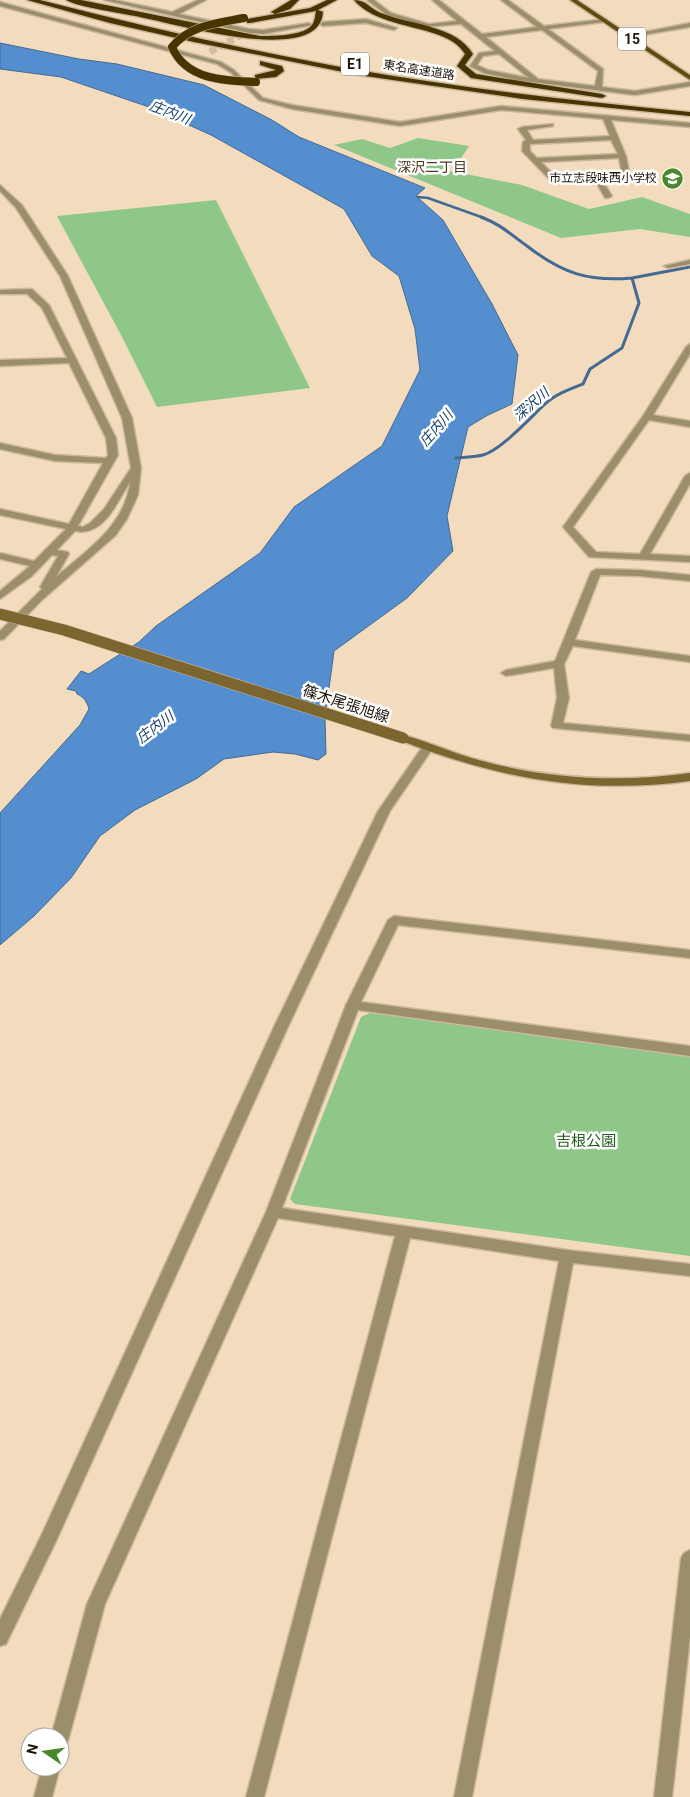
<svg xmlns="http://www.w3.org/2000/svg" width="690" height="1797" viewBox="0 0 690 1797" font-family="Roboto,'Noto Sans JP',sans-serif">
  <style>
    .green { fill: #8fc788 }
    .water { fill: #558ece; stroke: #446a93 }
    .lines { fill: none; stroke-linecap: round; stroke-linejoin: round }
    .stream-far1 { stroke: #446a93; stroke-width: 2.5 }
    .stream { stroke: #446a93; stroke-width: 3 }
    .minor-tunnel { stroke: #d3bea2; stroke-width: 7; stroke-dasharray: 7 3; stroke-linecap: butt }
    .minor-casing { stroke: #ccb89d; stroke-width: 3 }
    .secondary-casing { stroke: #ccb89d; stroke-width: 3 }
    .primary-casing { stroke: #ccb89d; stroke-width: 3 }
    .motorway-casing { stroke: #ccb89d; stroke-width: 3 }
    .minor { fill: #9c8e6b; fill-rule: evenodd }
    .secondary { fill: #7c6630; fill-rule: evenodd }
    .primary { fill: #604b11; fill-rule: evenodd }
    .motorway { fill: #463501; fill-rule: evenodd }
    .secondary-bridge-casing { stroke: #ccb89d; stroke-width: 12; stroke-linecap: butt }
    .motorway-bridge-casing { stroke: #ccb89d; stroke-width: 9; stroke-linecap: butt }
    .secondary-bridge { stroke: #7c6630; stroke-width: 11 }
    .motorway-bridge { stroke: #463501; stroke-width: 8 }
    .labels { text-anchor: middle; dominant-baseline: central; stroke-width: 5; stroke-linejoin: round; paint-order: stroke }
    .far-street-label { font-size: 12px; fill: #1d150a; stroke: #fff }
    .far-poi-label { font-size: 12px; fill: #1d150a; stroke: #fff; text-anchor: end }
    .shield { fill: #fff; stroke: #615b54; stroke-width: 1 }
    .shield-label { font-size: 14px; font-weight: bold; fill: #1d150a }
    .far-water-label { font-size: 14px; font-style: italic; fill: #173f6a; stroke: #fff }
    .far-neighbourhood-label { font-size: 14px; fill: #4d3a20; stroke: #fff }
    .street-label { font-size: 15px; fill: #1d150a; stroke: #fff }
    .park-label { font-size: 15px; fill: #1e5b19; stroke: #fff }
  </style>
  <rect width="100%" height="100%" fill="#f3dcbd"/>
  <path class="green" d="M418,138L469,146L462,157L445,170L522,185L589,209L642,197L690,214V237L640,229L561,238L334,145L362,139L390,148Z
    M216,200L310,388L157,407L121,335L57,216Z
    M372,1012L690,1053V1256L295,1204L290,1199L361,1017Z"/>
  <path class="water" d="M0,43L79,59L117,64L204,85L272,120L299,137L425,188L416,196L443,220L492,304L518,355L512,404L488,415L468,427L447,516L453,551L407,598L334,651L325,718L326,754L318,760L295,754L273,752L224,759L196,779L135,810L100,836L71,878L34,916L0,945V813L80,725L89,709C87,702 84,697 77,694L76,691L67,689L81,671L89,674L139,642L156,626L260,553L294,507L382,446L420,370L415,329L399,276L372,256L344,209L211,135L149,107L61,77L0,69Z"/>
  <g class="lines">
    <path class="stream-far1" d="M418,197L428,198L484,218"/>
    <path class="stream" d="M481,217C502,225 510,234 527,246C562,273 588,282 632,278
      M456,458C465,457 475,457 483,455C501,450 531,417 545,404C556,394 570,389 583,384L590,369L622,348L639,303L632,278L690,267"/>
    <path class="minor-tunnel" d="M210,52L243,34"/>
    <defs>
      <path id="minor" d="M104,0H115L172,12L198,0H206L179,14L249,29L263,30L309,23L312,25L263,34L249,33Z
        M367,0H374L391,13L429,24L457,21L432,0H439L482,34L537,27L501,0H508L544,26L606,19L607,20L604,22L548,29L603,69L602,87L635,91L690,82V86L635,95L516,80L484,73L470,66L479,53L495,51L461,24L427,27L387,15ZM542,30L598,71L595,86L538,79L486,37ZM499,54L529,78L488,70L477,65L483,56Z
        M0,2L221,62L234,70L263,98L292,105L400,122L501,106L690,123V127L611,120L626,156L630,176L626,178L602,180L612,196L608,198H605L595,180L552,182L522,151L523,142L526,140L518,129L522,127L553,124V126L527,130L533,140L610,136L603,119L501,110L400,126L292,109L259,100L230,72L217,64L0,6ZM611,140L618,154L537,158L530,151V144ZM619,158L622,174L557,178L541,162Z
        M366,19L397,28L394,30L366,23L323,26L320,24L323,22Z
        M690,23V27L637,36L634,34Z
        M0,185L22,205L68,276L132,418L141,468L138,495L127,519L116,535L42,600L4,639L0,640V631L42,589L40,587L58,556L52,555L32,576L0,599V591L30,566L0,559V553L34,561L66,529L0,515V509L69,524L103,463L55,461L0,449V443L55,455L106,458L108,455L106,438L69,363L0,366V360L67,358L42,308L27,294H0V290L32,289L49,305L116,438L118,455L78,526L83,527L90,523L104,509L131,468L122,418L60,276L16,208L0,191ZM130,482C125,526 87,550 56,577L69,554L68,552L57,550L75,531C104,537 117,502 130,482Z
        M690,260V264L668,268L664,266Z
        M690,344V354L653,415L690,421V427L649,420L573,527L596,552L640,554L685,476L690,473V484L650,554L690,556V562L589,557L563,527L643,416L686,347Z
        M596,569L639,570L690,575V581L639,576L600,575L575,640L690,656V662L573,646L564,664L569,698L563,723L690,735V741L553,728L551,726L557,698L554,668L506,676L501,673L506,670L555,661L591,572Z
        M427,745L433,748L390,811L287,1029L57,1539L6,1644L0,1646V1619L42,1534L273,1029L378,811L423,746Z
        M394,916L690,950V958L398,925L361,1002L690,1046V1056L358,1010L282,1208L567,1250L690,1264V1276L573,1263L472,1797H454L559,1261L410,1238L264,1797H246L395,1236L278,1218L105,1604L69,1737L67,1743L60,1746V1737H51L87,1604L266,1212L346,1005L388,920Z
        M690,1550V1637L672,1797H654L681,1558L684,1553Z
        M60,1766V1767L52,1797H34L42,1767Z"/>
      <path id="secondary" d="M403,735C427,741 451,752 475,759C546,779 617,783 690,773V781C585,795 497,778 399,740L397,738L399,736Z"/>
      <path id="primary" d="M570,0H577L690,75V80Z"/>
      <path id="motorway" d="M27,0H40C145,27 250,51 357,70C467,89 578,101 690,112V116L523,99L358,75L194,42L110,23Z
        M66,0H81L260,36C272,36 302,36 311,26C315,22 315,16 316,11L250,23H247V19L310,8L327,0H337L318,10L323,12C320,67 177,24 144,18C129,14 76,7 66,0Z
        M291,0H299L290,9L275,14L271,12Z
        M354,0C367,0 370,9 381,13C410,25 456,25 473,54L465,65L476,74L602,94L606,96L602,98L471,78L457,66L465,54C447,23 381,32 354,0Z
        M260,61L282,66L284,71L276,77L255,79V75L276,70L260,65Z"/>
    </defs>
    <use href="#minor" class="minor-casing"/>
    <use href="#secondary" class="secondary-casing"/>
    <use href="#primary" class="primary-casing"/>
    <use href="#motorway" class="motorway-casing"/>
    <use href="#minor" class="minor"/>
    <use href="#secondary" class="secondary"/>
    <use href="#primary" class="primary"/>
    <use href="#motorway" class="motorway"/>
    <defs>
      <path id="secondary-bridge" d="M0,614L64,630L403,738"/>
      <path id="motorway-bridge" d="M244,18C218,23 190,25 172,47C186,80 225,81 256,82"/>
    </defs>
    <use href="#secondary-bridge" class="secondary-bridge-casing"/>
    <use href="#motorway-bridge" class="motorway-bridge-casing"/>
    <use href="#secondary-bridge" class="secondary-bridge"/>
    <use href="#motorway-bridge" class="motorway-bridge"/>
  </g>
  <defs>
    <symbol id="school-disc" viewBox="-11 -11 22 22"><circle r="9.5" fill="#49892b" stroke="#fff"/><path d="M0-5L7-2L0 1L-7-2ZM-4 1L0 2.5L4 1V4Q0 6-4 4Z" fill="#fff"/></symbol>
  </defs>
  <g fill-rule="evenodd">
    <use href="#school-disc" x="660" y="166" width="25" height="25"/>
  </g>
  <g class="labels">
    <g class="far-street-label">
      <text transform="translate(419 70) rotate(9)">東名高速道路</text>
    </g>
    <g class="far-poi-label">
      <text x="657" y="178">市立志段味西小学校</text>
    </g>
    <g class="shield">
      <rect x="618" y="27.5" width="28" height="23" rx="4"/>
      <rect x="341" y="52.5" width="28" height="23" rx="4"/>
    </g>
    <g class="shield-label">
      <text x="632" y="39">15</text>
      <text x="355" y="64">E1</text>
    </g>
    <g class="far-water-label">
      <text transform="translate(170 112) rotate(21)">庄内川</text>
      <text transform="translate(531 404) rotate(-41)">深沢川</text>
      <text transform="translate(436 428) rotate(-49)">庄内川</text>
      <text transform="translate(155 727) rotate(-37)">庄内川</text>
    </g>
    <g class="far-neighbourhood-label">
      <text x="432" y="167">深沢二丁目</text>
    </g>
    <g class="street-label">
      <text transform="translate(346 704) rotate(18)">篠木尾張旭線</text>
    </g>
    <g class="park-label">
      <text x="586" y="1141">吉根公園</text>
    </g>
  </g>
  <g transform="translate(45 1752) rotate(283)"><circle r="24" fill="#ffffff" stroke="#a5a19d"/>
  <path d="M0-4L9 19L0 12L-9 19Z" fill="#49892b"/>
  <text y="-8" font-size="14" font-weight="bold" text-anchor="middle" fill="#1d150a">N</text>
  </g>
</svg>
